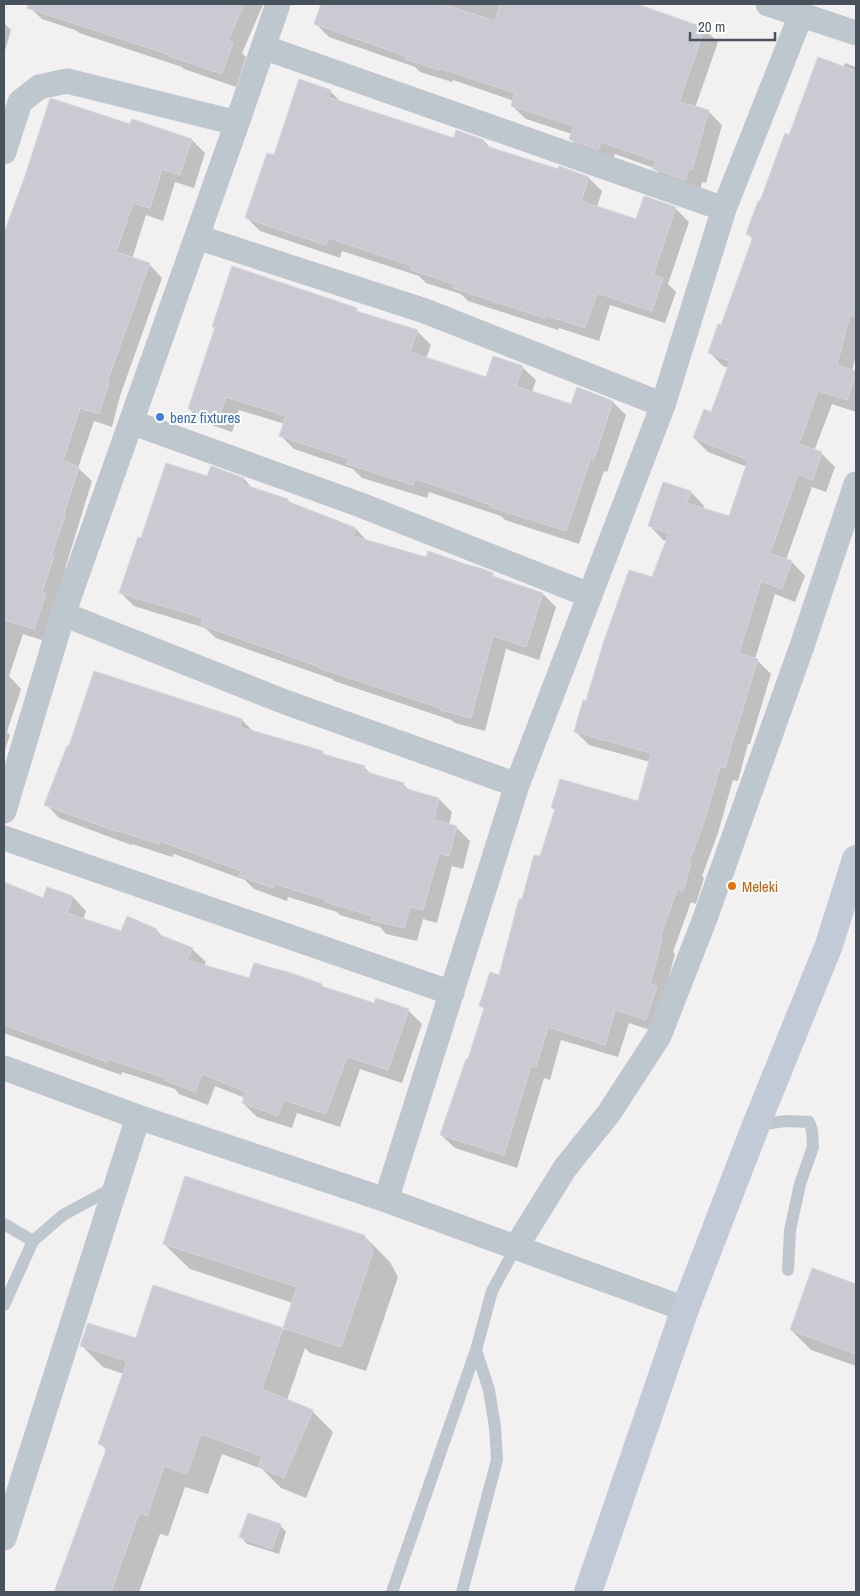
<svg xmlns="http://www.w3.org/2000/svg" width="860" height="1596" viewBox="0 0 860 1596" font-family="'Archivo Narrow',sans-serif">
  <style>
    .shadow { fill: #0003 }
    .building { fill: #cacbd2; stroke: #d4d5db }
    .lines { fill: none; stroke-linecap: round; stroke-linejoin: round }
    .lane { stroke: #bec6ce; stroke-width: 12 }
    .street { stroke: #bec6ce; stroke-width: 25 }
    .secondary { stroke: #c1cad6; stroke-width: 28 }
    .shop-dot { fill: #3f7fe0; stroke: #fff; stroke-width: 2 }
    .food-dot { fill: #e8710a; stroke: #fff; stroke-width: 2 }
    .labels { text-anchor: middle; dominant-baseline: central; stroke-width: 4; stroke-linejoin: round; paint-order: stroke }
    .shop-label { font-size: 15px; fill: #366cbe; stroke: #fff; text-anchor: start }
    .food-label { font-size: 15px; fill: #c56008; stroke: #fff; text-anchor: start }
  </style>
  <rect width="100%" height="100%" fill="#f2f0f0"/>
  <path class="shadow" d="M29,4H261L263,5L242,53L246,57L236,87L184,69L182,67L79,33L75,30L42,19L28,6Z
    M322,4H632L704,29L718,42L695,108L708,111L722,125L706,183L702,182L699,193L668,182L654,168L615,154L612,162L584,152L570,139L572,134L526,119L512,106L514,101L453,80L452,82L420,72L415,67L329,37L316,24Z
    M4,23L11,30L4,54Z
    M845,63L856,67V356L852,371L856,372V412L832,404L814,451L821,453L835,467L826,492L812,487L786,560L792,562L805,576L795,602L775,594L755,659L757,660L771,674L750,744H748L738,781L733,780L718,833L702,876L704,878L696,904L691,902L673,952L675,954L664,995L659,1033L629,1023L618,1057L561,1040L550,1080L544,1078L517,1168L455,1148L441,1135L469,1061L485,1010L481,1006L500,977L523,901L541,858L555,810L553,808L639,803L650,762L589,745L575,731L587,702L653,579L667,541L663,540L650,526L664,484L691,492L704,506L703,510L729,518L747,467L708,452L694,438L712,414L729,368L723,366L709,352L721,327L753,239L747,234L790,136L843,68Z
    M330,91L342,103L455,139L457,132L484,141L491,149L589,178L602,191L597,207L637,220L675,208L689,222L668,284L676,292L665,323L610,305L599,341L559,328L558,330L468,301L461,294L426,283L419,276L342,251L340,258L260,231L247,218L275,157Z
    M131,125L192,140L205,153L194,188L175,182L163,221L146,215L132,259L149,264L162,278L120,396L112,427L94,421L78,468L92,481L65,569L67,571L48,642L23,634L9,676L21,689L7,732L10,735L4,753V237L9,222Z
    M356,309L361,314L417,331L431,345L426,359L487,379L522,367L536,380L532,392L572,405L613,402L626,415L607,472L604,471L579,544L505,520L501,516L429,492L427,498L362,478L353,469L294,449L281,436L285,424L239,410L232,432L203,422L189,409L216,328L214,326Z
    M212,468L244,479L253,489L288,500L292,505L356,529L368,542L427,559L492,574L498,579L543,594L556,607L539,660L506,649L485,731L455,723L451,720L334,681L332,679L216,638L205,628L134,606L120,592L142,540L208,478Z
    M242,720L255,733L323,753L326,756L364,767L371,774L403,784L410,791L439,799L452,812L449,825L457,828L470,841L463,869L452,866L437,923L423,919L417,941L386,934L380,927L340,915L337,912L288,897L287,901L254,889L245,880L174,854L172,857L132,844L131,845L59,818L46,804Z
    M4,884L44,900L47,889L73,897L86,911L83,920L122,933L156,930L164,938L192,949L206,962L204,966L249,980L321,985L325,989L375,1004L376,999L409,1011L422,1024L402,1083L360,1069L340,1127L297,1113L292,1128L257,1117L243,1103L245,1098L215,1086L208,1105L179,1094L175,1089L122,1072L121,1075L4,1033Z
    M364,1236L390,1262L398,1277L366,1371L310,1353L305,1348L287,1400L312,1411L333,1432L306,1498L281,1488L262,1469L222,1454L208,1494L185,1487L168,1536L160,1534L139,1592H56L107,1451L100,1443L124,1374L103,1367L82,1346L136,1339L154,1286L284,1330L293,1303L190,1269L164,1244Z
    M813,1269L856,1285V1366L811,1350L791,1330Z
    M280,1525L286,1532L279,1554L247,1544L241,1537Z"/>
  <path class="building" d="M28,4H244L228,41L233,42L222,74L169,56L170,55L27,8Z
    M321,4H443L495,21L500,4H637L705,28L679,102L709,110L692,170L689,169L685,180L653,169L656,161L601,142L598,150L569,139L574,126L511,106L515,93L439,68V70L405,59L406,56L314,24Z
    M818,57L856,71V317L850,315L837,365L856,371V373L847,400L818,391L799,444L822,452L813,480L798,474L770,553L792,561L782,589L761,581L739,653L758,659L736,731H735L725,768L720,767L705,819L689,862L691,863L683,891L677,889L660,939L662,940L650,984L657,986L646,1020L615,1010L605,1045L548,1027L536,1067L531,1066L504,1155L440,1135L466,1059H468L484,1008L479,1006L490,972L499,975L519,899H522L534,855L540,856L555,809L551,808L560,779L638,801L651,753L574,732L583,700L586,701L603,644L629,570L652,577L669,533L648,526L663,482L691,491L687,503L729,516L748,460L693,438L704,409L711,412L730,361L708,353L718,324L721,325L753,237L746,234L758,201H760L785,133L789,135Z
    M299,79L331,90L328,97L454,138L456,130L484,140L483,145L558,169L559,166L589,177L581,201L636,219L644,196L676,207L653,275L663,278L652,311L597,293L585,328L545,315V318L453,288L454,284L411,270L412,266L329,238L326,245L245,218L267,153L274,155Z
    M50,99H53L130,124L132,119L192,139L180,175L162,169L150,208L133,203L116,252L150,263L107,382L109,383L99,414L80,408L63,461L79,467L64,513L66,514L51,556H54L42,592L46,594L34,629L4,620V233L24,179Z
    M232,266L357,308L356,311L418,330L410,352L486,377L493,356L523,366L516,386L571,404L577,387L613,401L594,459L591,458L566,531L490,507L491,505L415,479L413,485L347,464L349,459L279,436L286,416L226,397L218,419L188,409L215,327H212Z
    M166,463L207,476L211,466L244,478L242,484L288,499L287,501L356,528L353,536L426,557L428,551L465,564L480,568L493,573L492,576L543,593L526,647L493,636L471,718L440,710V708L319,668L320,667L201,625L203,618L119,593L138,537L141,538Z
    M94,671L242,719L240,727L323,751V754L365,766L363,771L404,783L403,788L439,798L434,820L457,826L449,856L439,853L423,910L410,907L404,928L371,920L373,916L325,902L326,900L275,884L273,888L239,876L241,871L160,841L159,844L118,831V832L44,805L67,746H69Z
    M4,882L43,898L47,887L73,896L67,913L121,931L127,916L157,929L155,933L193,948L187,960L249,978L254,963L291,973L322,984L321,986L374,1003L376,998L409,1009L388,1070L347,1057L326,1114L284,1100L278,1116L242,1103L246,1092L202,1074L195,1092L164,1080L165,1078L108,1059L107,1062L4,1025Z
    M185,1176L364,1235L373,1251L341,1347L283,1328L297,1287L163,1244Z
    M812,1268L856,1284V1354L790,1330Z
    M153,1285L283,1328L262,1389L313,1410L284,1478L258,1467L262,1456L201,1434L187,1474L164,1466L147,1516L139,1513L111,1592H54L107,1447L98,1444L127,1361L80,1346L88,1323L136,1338Z
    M248,1513L281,1524L272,1549L239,1537Z"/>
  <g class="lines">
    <path class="lane" d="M756,1125L786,1121L809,1122L812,1130L813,1147L800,1184L790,1230L788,1270
      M4,1224L33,1241
      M4,1305L33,1241L63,1215L115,1187
      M392,1592L476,1350L492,1291L516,1247
      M462,1592L497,1460L495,1427L489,1390L476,1350"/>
    <path class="street" d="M768,4L856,33
      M263,47L724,209
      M4,152L20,102L39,87L67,81L237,123L278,4
      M197,237L425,311L663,405
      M131,422L358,504L589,595
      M63,614L285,702L517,785
      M4,811L63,614L237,123
      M4,838L452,993
      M4,1068L138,1117L386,1200L685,1309
      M386,1200L517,785L663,405L724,209L801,15
      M516,1247L565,1168L609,1113L659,1036L704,921L802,646L856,484
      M4,1538L138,1117"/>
    <path class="secondary" d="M588,1592L685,1309L756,1125L829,945L856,859"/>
  </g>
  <circle class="shop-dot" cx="160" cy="417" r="5"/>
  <circle class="food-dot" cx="732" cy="886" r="5"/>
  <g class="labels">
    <g class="shop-label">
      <text x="170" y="417">benz fixtures</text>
    </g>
    <g class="food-label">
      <text x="742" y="886">Meleki</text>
    </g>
  </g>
  <rect width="860" height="1596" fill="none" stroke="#48525d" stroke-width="10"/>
  <path d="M690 32v8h85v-8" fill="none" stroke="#48525d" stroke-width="2.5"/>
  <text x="698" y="32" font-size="15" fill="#48525d" stroke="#ffffff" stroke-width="4" paint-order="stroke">20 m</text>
</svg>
